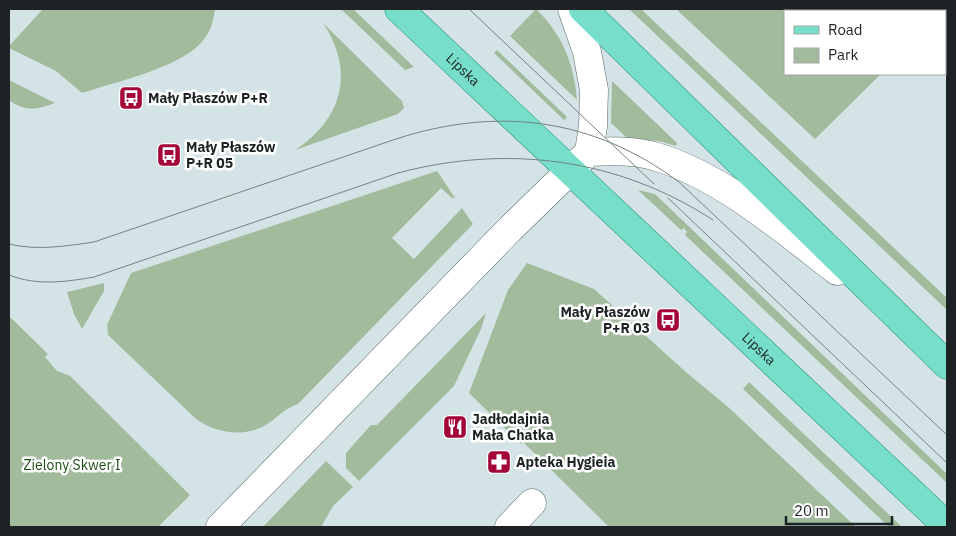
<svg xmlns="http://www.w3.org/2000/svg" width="956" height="536" viewBox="0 0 956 536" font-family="'IBM Plex Sans',sans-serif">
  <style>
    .green { fill: #a1bb9c }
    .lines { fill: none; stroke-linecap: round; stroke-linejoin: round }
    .minor-casing { stroke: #5c696b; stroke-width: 29 }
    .primary-casing { stroke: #1d8e78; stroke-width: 29 }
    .minor { stroke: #fff; stroke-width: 28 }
    .primary { stroke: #77deca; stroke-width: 28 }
    .tram { stroke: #768182; stroke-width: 1 }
    .labels { text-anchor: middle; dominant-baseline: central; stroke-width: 5; stroke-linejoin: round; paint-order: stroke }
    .street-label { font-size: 14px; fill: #1d2324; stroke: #fff }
    .poi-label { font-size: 14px; font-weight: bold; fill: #1d2324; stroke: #fff; text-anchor: start }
    .park-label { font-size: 14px; fill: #1c4e13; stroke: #fff }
  </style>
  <rect width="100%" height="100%" fill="#d4e4e6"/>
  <path class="green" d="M43,9H215C214,19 211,30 205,38C185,67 115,82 82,93L56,71L9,48V46Z
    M341,9H353L414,67L405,70Z
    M536,9C562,34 574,63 577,100L510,36Z
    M629,9H641L947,298V310Z
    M676,9H947V68L945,66V11H785V74H881L815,139Z
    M323,23L402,101L404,108L398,114L295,150C343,119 355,71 323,23Z
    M497,50L567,117L564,120L494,53Z
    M9,80L55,103C37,110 25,112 9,100Z
    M612,81L677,143L676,146L659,141L627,138L611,123Z
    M437,171L455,198H452L441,188L392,238L414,259L462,208L473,224L298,404C280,411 280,416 266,425C243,438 216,433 196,419L108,335L107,325L131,273Z
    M638,190L655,194L947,474V483L685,235L687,232L684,228L681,230Z
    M527,263L594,289L687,373L727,406L856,527H609L523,442L521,444L469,393L508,290Z
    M104,283V291L82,329L74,314L67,292Z
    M486,313L481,329L454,386L359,481L346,468V453L371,425H377Z
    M9,316L48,354L45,357L57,371L70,376L190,495L158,527H9Z
    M749,382L902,527H889L743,389Z
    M326,461L353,487L333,506L321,527H263Z"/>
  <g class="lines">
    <defs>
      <path id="minor" d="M589,152C612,151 634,150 657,157C721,176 785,231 837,271
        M220,527L511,228L589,152L593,126L594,90L587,52L572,9
        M509,527L532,503"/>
      <g id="primary">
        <path id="s1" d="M399,9L947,526"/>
        <path d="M583,9L947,365"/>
      </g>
    </defs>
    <use href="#minor" class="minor-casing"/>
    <use href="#primary" class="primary-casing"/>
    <use href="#minor" class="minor"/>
    <use href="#primary" class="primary"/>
    <path class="tram" d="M469,9L654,184
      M668,198L947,463
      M9,244C37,251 66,246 94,242L396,139C498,106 593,118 679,182L947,435
      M9,275C37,286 65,282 94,277L398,173C507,144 618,158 713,220"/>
  </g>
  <defs>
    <symbol id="bus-square" viewBox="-11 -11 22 22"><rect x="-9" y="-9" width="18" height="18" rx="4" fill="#a30538" stroke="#fff"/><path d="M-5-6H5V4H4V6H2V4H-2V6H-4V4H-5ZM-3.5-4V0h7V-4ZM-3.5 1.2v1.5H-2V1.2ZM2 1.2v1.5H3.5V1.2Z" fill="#fff"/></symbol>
    <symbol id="restaurant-square" viewBox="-11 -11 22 22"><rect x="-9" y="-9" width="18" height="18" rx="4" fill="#a30538" stroke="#fff"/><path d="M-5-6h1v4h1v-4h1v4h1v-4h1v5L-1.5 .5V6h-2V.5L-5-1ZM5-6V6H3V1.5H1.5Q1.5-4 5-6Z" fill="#fff"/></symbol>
    <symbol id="pharmacy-square" viewBox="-11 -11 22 22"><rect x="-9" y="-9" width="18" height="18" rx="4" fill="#a30538" stroke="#fff"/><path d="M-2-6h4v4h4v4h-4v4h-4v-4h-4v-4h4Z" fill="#fff"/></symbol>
  </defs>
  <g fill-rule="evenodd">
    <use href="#bus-square" x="117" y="84" width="28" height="28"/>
    <use href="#bus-square" x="155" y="141" width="28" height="28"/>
    <use href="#bus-square" x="654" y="306" width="28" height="28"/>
    <use href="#restaurant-square" x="441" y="413" width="28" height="28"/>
    <use href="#pharmacy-square" x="485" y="448" width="28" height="28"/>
  </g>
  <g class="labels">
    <g class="street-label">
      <text stroke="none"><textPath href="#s1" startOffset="88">Lipska</textPath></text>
      <text stroke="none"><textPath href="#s1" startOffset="495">Lipska</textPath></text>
    </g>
    <g class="poi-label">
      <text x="148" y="98">Mały Płaszów P+R</text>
      <text x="186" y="147">Mały Płaszów<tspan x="186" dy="16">P+R 05</tspan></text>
      <text x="650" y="312" text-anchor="end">Mały Płaszów<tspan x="650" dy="16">P+R 03</tspan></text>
      <text x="472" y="419">Jadłodajnia<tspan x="472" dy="16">Mała Chatka</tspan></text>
      <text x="516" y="462">Apteka Hygieia</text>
    </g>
    <g class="park-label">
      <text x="72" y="465">Zielony Skwer I</text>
    </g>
  </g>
  <rect width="956" height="536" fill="none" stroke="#1d2324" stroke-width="20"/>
  <rect x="784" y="10" width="162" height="65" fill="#ffffff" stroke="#a5a7a7"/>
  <rect x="794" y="26" width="25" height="8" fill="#77deca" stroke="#a5a7a7"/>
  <text x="828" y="35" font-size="15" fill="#1d2324">Road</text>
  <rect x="794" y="48" width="25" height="15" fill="#a1bb9c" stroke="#a5a7a7"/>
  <text x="828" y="60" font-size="15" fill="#1d2324">Park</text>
  <path d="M786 516v8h106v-8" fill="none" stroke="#1d2324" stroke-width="2.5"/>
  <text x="794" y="516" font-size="15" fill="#1d2324" stroke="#ffffff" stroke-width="4" paint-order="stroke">20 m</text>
</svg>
